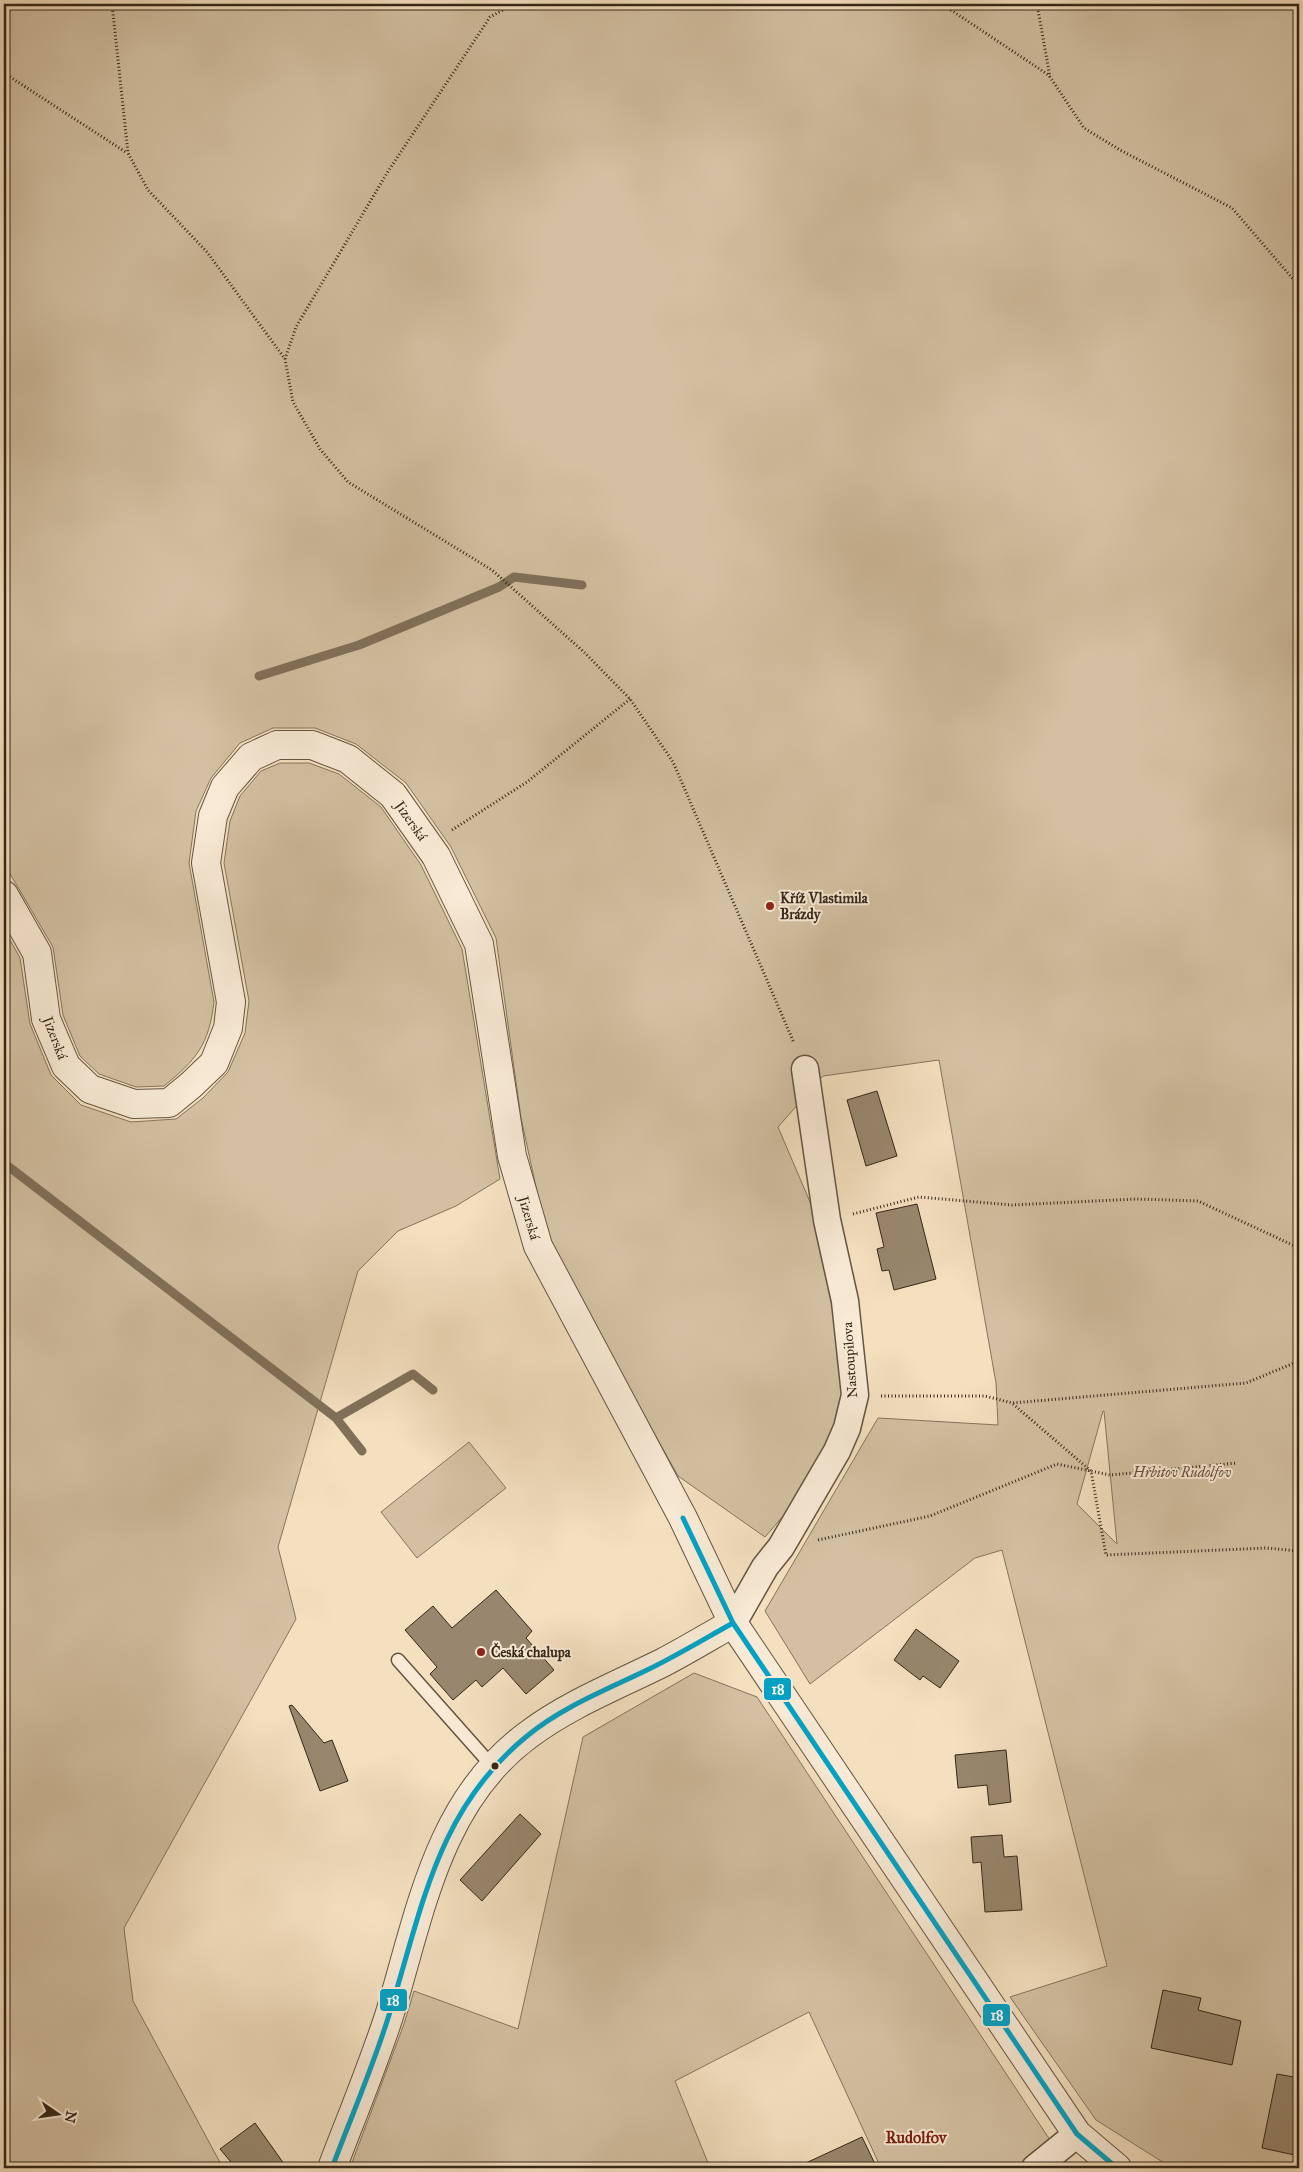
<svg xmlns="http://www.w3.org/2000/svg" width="1303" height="2172" viewBox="0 0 1303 2172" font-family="'IM FELL Great Primer',serif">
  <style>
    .green { fill: #d3c0a2; stroke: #84745c; fill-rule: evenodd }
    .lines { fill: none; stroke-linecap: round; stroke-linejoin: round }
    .stream { stroke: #80705a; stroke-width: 9 }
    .building { fill: #98876e; stroke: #342717 }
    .service-casing { stroke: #645541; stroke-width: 15 }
    .minor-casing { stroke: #645541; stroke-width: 29 }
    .tertiary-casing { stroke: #645541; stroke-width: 30 }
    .path { stroke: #342717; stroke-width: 3; stroke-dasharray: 1 2.5; stroke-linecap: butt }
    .service { stroke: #f8ead5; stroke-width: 12 }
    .minor { stroke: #f8ead5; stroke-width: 26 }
    .tertiary { stroke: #f8ead5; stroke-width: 28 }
    .bus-1-casing { stroke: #f8ead5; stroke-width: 9 }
    .bus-1 { stroke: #03a2c5; stroke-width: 5 }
    .poi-dot { fill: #8f2418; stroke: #f8ead5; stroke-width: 2 }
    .bus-dot { fill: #342717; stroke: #f8ead5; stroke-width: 2 }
    .labels { text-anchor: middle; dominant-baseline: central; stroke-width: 4; stroke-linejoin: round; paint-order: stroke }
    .street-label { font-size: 14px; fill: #342717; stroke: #f8ead5 }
    .poi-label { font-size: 14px; font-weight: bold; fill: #342717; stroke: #f8ead5; text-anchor: start }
    .park-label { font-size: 14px; font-style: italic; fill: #5c4d3a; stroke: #f8ead5 }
    .quarter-label { font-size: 16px; font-weight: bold; fill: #7a1f14; stroke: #f8ead5 }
    .line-badge { stroke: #f8ead5; stroke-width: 2 }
    .badge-label { font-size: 14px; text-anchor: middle; font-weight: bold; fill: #fff }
  </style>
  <rect width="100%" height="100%" fill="#f4dfbf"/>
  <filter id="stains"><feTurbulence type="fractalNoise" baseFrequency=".004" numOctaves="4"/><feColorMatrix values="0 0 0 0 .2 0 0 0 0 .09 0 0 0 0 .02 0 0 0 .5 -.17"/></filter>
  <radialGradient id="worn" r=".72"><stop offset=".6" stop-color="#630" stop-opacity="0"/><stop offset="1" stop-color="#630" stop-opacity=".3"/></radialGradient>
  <path class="green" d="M4,4H1299V2168H1172L1096,2120L1010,1997L1107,1966L1002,1550L975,1558L810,1684L765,1611L878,1418L998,1425L996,1383L939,1060L823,1076L778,1127L819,1223L845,1391L831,1438L808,1487L765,1537L678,1476L548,1242L521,1118L496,938L451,847L406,783L356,744L315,728H273L240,743L211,778L196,811L189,863L214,1002C209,1045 196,1060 164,1086L136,1087L99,1074L80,1056L63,1015L53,947L9,872L4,869ZM1103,1411H1104L1117,1544L1077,1504Z
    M280,763H309L339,774L381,807L421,865L462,949L500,1179L456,1206L398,1231L358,1271L278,1547L296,1619L124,1928L133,2001L223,2168H4V929L20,958L30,1024L51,1075L81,1105L131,1122L176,1119L203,1098L228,1072L245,1033L249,1001L224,863L230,821L240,796L261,771Z
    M469,1442L506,1488L417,1558L381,1512Z
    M694,1673L757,1697L1050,2140L1018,2168H881L809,2012L675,2081L710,2168H350L404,2024L414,1991L518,2029L583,1737Z"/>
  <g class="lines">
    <path class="stream" d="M259,676L359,645L499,587L514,577L582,585
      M4,1163L336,1418L413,1374L433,1390
      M336,1418L362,1451"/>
  </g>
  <path class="building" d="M877,1091L897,1156L866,1166L847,1100Z
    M917,1204L936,1279L894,1290L889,1270L882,1271L877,1249L884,1247L876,1213Z
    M496,1590L532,1631L526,1638L554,1670L526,1694L503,1668L482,1687L476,1680L453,1700L430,1674L437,1667L405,1630L433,1606L452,1628Z
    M916,1629L959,1661L940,1688L923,1676L920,1680L894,1660Z
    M292,1705L324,1743L332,1740L348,1781L320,1791L289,1706Z
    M1006,1750L1011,1802L989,1805L987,1785L958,1788L955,1755Z
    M520,1814L541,1834L482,1901L460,1880Z
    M1002,1835L1004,1857L1017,1856L1022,1910L985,1912L981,1862L973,1863L971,1837Z
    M1163,1990L1201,1998L1198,2010L1241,2021L1232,2065L1151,2048Z
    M1277,2074L1299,2078V2156L1262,2148Z
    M255,2123L287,2168H236L220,2149Z
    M862,2137L877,2168H795Z"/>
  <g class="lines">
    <defs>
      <path id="service" d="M398,1660L493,1767"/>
      <path id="minor" d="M733,1623L765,1567L781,1547L837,1451L847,1428L855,1395L845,1301L827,1220L805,1069
        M1035,2168L1077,2134"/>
      <path id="tertiary" d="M4,895L37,953L46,1019L66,1066L90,1089L134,1104L169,1103L191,1085L214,1063L228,1028L231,1002L206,863L213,816L225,787L251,757L277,745H312L348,759L393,795L436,856L479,944L512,1156L538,1246L683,1518L733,1623L1077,2134L1117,2168
        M332,2168C351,2118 372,2068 389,2016C420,1915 437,1802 528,1735C569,1704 618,1685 664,1662C687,1650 710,1636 733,1623"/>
    </defs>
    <use href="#service" class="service-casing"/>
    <use href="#minor" class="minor-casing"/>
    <use href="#tertiary" class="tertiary-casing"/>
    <path class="path" d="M112,4L128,153L148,190L207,252L285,359L293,402L320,449L348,482L492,570L585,653L630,699L673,762L794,1043
      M942,4L1050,76
      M1037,4L1050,77L1084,128L1120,150L1232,208L1299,286
      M4,73L127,153
      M285,359L296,327L387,173L490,17L514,4
      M452,830L527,782L630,699
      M853,1214L919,1197L1012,1205L1137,1199L1198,1201L1299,1248
      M881,1396H985L1012,1403L1246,1383L1299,1361
      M1013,1404L1091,1471L1106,1555L1266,1548L1299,1551
      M818,1540L930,1516L1057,1464L1110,1475L1237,1463"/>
    <use href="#service" class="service"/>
    <use href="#minor" class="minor"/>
    <use href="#tertiary" class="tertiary"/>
    <defs>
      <path id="bus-1" d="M683,1518L733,1623L1077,2134L1117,2168
        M332,2168C351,2117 373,2067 389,2015C422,1910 436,1810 527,1736C562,1707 606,1690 647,1670C676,1656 704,1639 733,1623"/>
    </defs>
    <use href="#bus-1" class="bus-1-casing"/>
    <use href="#bus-1" class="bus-1"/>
  </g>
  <g class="poi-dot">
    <circle cx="770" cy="906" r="5"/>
    <circle cx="481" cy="1652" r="5"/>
  </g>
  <circle class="bus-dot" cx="495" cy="1766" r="4.5"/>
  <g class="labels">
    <g class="street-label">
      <text transform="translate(411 821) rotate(55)">Jizerská</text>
      <text transform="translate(55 1038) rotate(69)">Jizerská</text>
      <text transform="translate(529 1218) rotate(74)">Jizerská</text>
      <text transform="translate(850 1360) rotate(-94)">Nastoupilova</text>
    </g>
    <g class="poi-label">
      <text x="780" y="898">Kříž Vlastimila<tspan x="780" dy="16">Brázdy</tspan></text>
      <text x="491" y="1652">Česká chalupa</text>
    </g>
    <g class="park-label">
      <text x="1182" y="1472">Hřbitov Rudolfov</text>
    </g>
    <g class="quarter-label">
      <text x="916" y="2137">Rudolfov</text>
    </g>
  </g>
  <g class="line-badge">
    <rect x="763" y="1677" width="29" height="24" rx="5" fill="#03a2c5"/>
    <rect x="379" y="1988" width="29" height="24" rx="5" fill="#03a2c5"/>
    <rect x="982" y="2003" width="29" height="24" rx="5" fill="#03a2c5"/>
  </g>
  <g class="badge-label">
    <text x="778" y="1694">18</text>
    <text x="393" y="2005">18</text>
    <text x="997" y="2020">18</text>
  </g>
  <rect width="1303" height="2172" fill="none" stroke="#f4dfbf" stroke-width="20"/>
  <rect x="5" y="5" width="1293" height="2162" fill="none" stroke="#342717" stroke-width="2.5"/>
  <rect x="10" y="10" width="1283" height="2152" fill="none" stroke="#342717"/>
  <g transform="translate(58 2114) rotate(103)" stroke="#f8ead5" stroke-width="4" paint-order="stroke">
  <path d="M0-4L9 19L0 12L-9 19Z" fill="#342717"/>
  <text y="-8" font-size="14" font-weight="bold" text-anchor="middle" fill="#342717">N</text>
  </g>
  <rect width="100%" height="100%" filter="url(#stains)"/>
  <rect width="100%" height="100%" fill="url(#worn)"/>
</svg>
